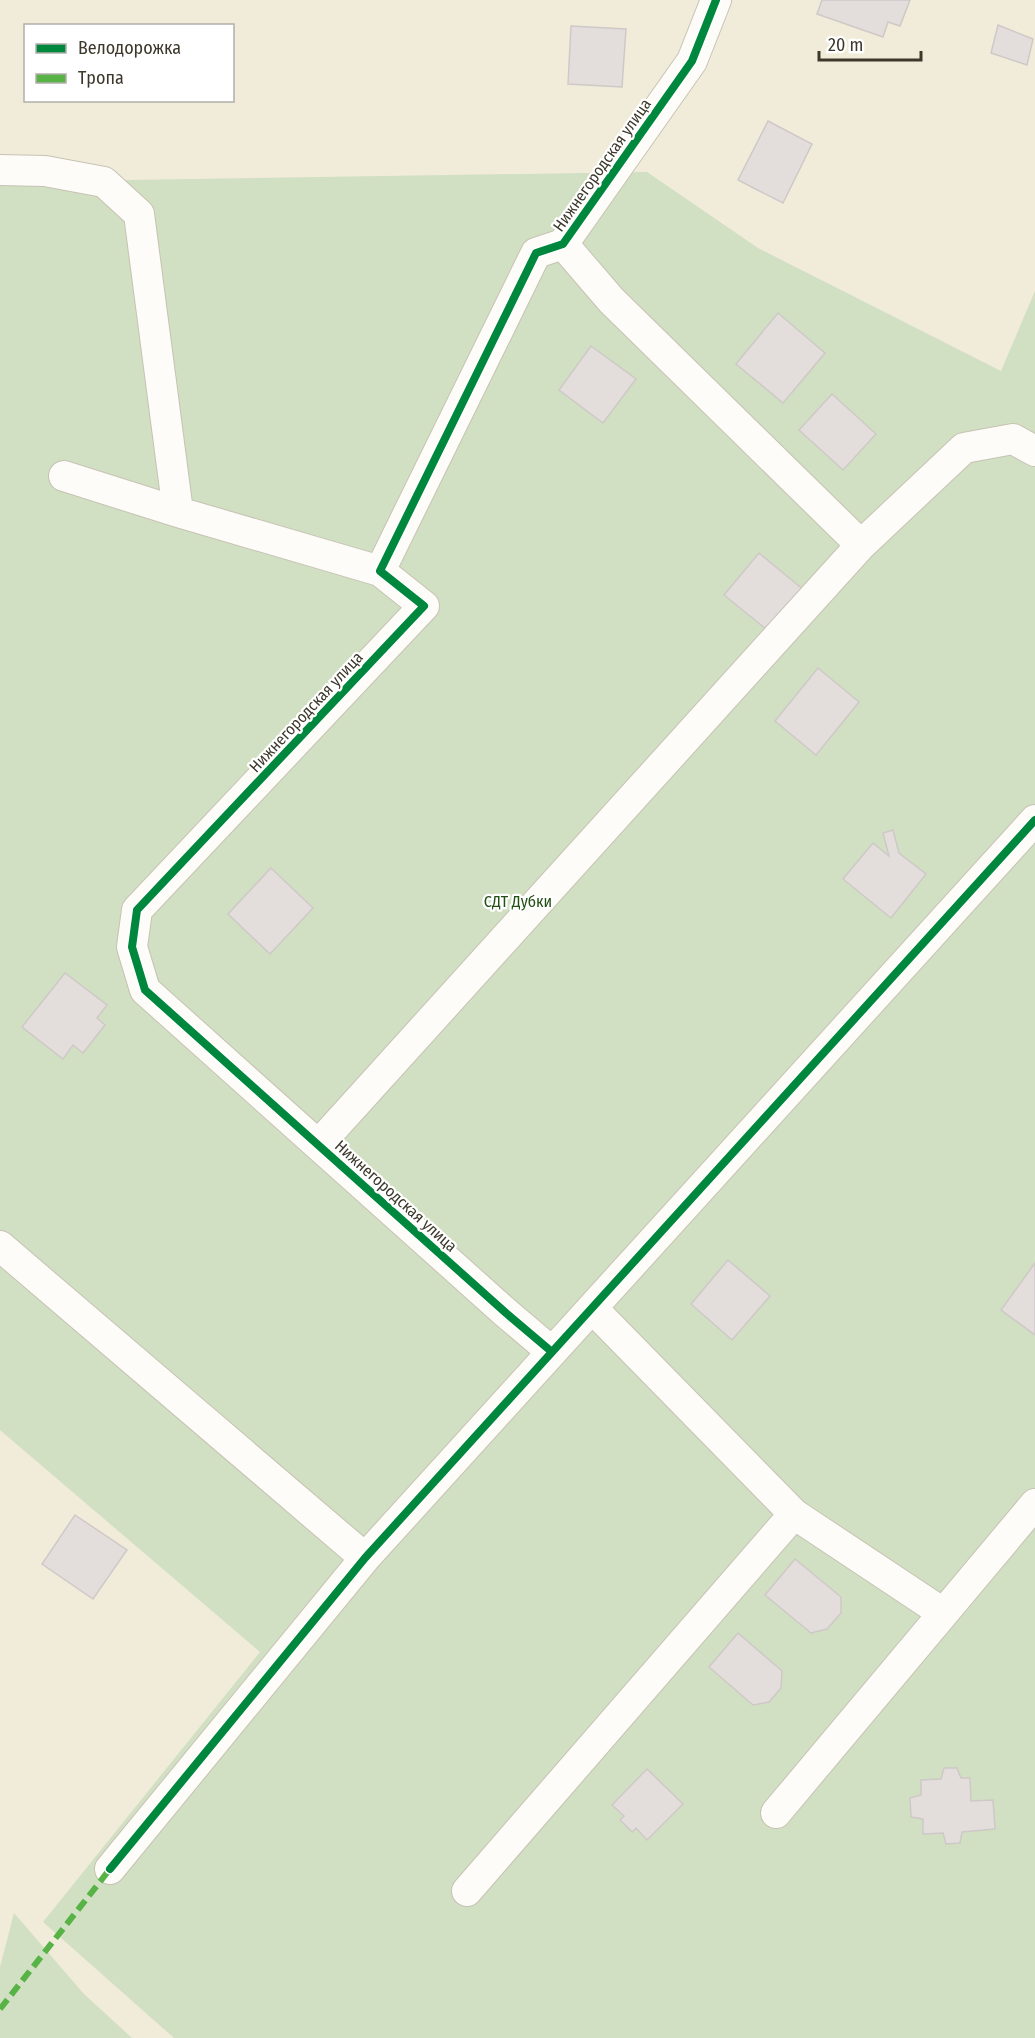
<svg xmlns="http://www.w3.org/2000/svg" width="1035" height="2038" viewBox="0 0 1035 2038" font-family="'Fira Sans Condensed',sans-serif">
  <style>
    .green { fill: #d1dfc2 }
    .building { fill: #e3dedc; stroke: #cec9c7; stroke-width: 1.5 }
    .lines { fill: none; stroke-linecap: round; stroke-linejoin: round }
    .minor-casing { stroke: #c7c3b4; stroke-width: 32 }
    .minor { stroke: #fdfcf9; stroke-width: 30 }
    .quiet { stroke: #57b346; stroke-width: 6; stroke-dasharray: 12 6; stroke-linecap: butt }
    .cycleway-casing { stroke: #fff; stroke-width: 11 }
    .cycleway { stroke: #00873e; stroke-width: 8 }
    .labels { text-anchor: middle; dominant-baseline: central; stroke-width: 4.5; stroke-linejoin: round; paint-order: stroke }
    .street-label { font-size: 16px; fill: #3c382b; stroke: #fff }
    .park-label { font-size: 16px; fill: #234f15; stroke: #fff }
  </style>
  <rect width="100%" height="100%" fill="#f1ecd9"/>
  <path class="green" d="M647,172L758,248L1001,371L1035,291V2038H174L43,1922L260,1652L0,1430V182Z
    M14,1913L84,1994L132,2038H0V1967Z"/>
  <path class="building" d="M822,0H910L900,26L888,22L883,37L817,14Z
    M998,25L1033,39L1027,65L991,53Z
    M571,26L626,29L622,87L568,84Z
    M768,121L812,144L783,203L738,180Z
    M778,313L825,353L783,403L736,364Z
    M591,346L636,379L603,423L559,390Z
    M832,394L876,434L843,470L799,430Z
    M759,553L805,591L771,633L724,595Z
    M818,668L859,702L816,755L775,721Z
    M893,830L899,853L926,874L891,918L843,879L873,843L889,856L883,833Z
    M271,868L313,908L270,954L228,914Z
    M65,973L107,1005L97,1018L105,1025L83,1053L73,1045L63,1059L22,1027Z
    M728,1260L770,1296L732,1340L691,1304Z
    M1035,1263V1335L1001,1310Z
    M75,1515L127,1550L93,1599L42,1564Z
    M795,1559L841,1597V1613L827,1629L811,1633L765,1595Z
    M738,1633L782,1671L781,1688L769,1702L753,1705L709,1667Z
    M944,1768H957L961,1778H970L971,1801L993,1800L995,1829L962,1832L960,1843L946,1844L943,1833L923,1834V1819L911,1817L910,1798L921,1795V1780L941,1779Z
    M647,1769L683,1804L647,1840L636,1828L632,1832L620,1820L624,1816L612,1805Z"/>
  <g class="lines">
    <defs>
      <path id="minor" d="M0,170L45,171L104,182L139,214L178,512
        M563,244L611,300L861,545
        M64,476L178,512L380,571
        M319,1144L861,545L964,448L1013,439L1035,451
        M0,1246L365,1558
        M592,1308L794,1514L943,1613
        M552,1352L506,1313L145,990L132,947L137,910L424,606L380,571L536,253L563,244L692,61L716,0
        M776,1813L1035,1504
        M110,1869L365,1558L1035,820
        M467,1891L794,1514"/>
    </defs>
    <use href="#minor" class="minor-casing"/>
    <use href="#minor" class="minor"/>
    <path class="quiet" d="M0,2009L110,1869"/>
    <defs>
      <path id="cycleway" d="M552,1352L506,1313L145,990L132,947L137,910L424,606L380,571L536,253L563,244L692,61L716,0
        M110,1869L365,1558L1035,820"/>
    </defs>
    <use href="#cycleway" class="cycleway-casing"/>
    <use href="#cycleway" class="cycleway"/>
  </g>
  <g class="labels">
    <g class="street-label">
      <text transform="translate(602 165) rotate(-55)">Нижнегородская улица</text>
      <text transform="translate(306 712) rotate(-47)">Нижнегородская улица</text>
      <text transform="translate(396 1196) rotate(42)">Нижнегородская улица</text>
    </g>
    <g class="park-label">
      <text x="518" y="901">СДТ Дубки</text>
    </g>
  </g>
  <rect x="24" y="24" width="210" height="78" fill="#ffffff" stroke="#b1afaa" stroke-width="1.5"/>
  <rect x="36" y="44" width="30" height="9" fill="#00873e" stroke="#b1afaa" stroke-width="1.5"/>
  <text x="78" y="54" font-size="18" fill="#3c382b">Велодорожка</text>
  <rect x="36" y="74" width="30" height="9" fill="#57b346" stroke="#b1afaa" stroke-width="1.5"/>
  <text x="78" y="84" font-size="18" fill="#3c382b">Тропа</text>
  <path d="M819 51v9h102v-9" fill="none" stroke="#3c382b" stroke-width="3"/>
  <text x="828" y="51" font-size="18" fill="#3c382b" stroke="#ffffff" stroke-width="4.5" paint-order="stroke">20 m</text>
</svg>
